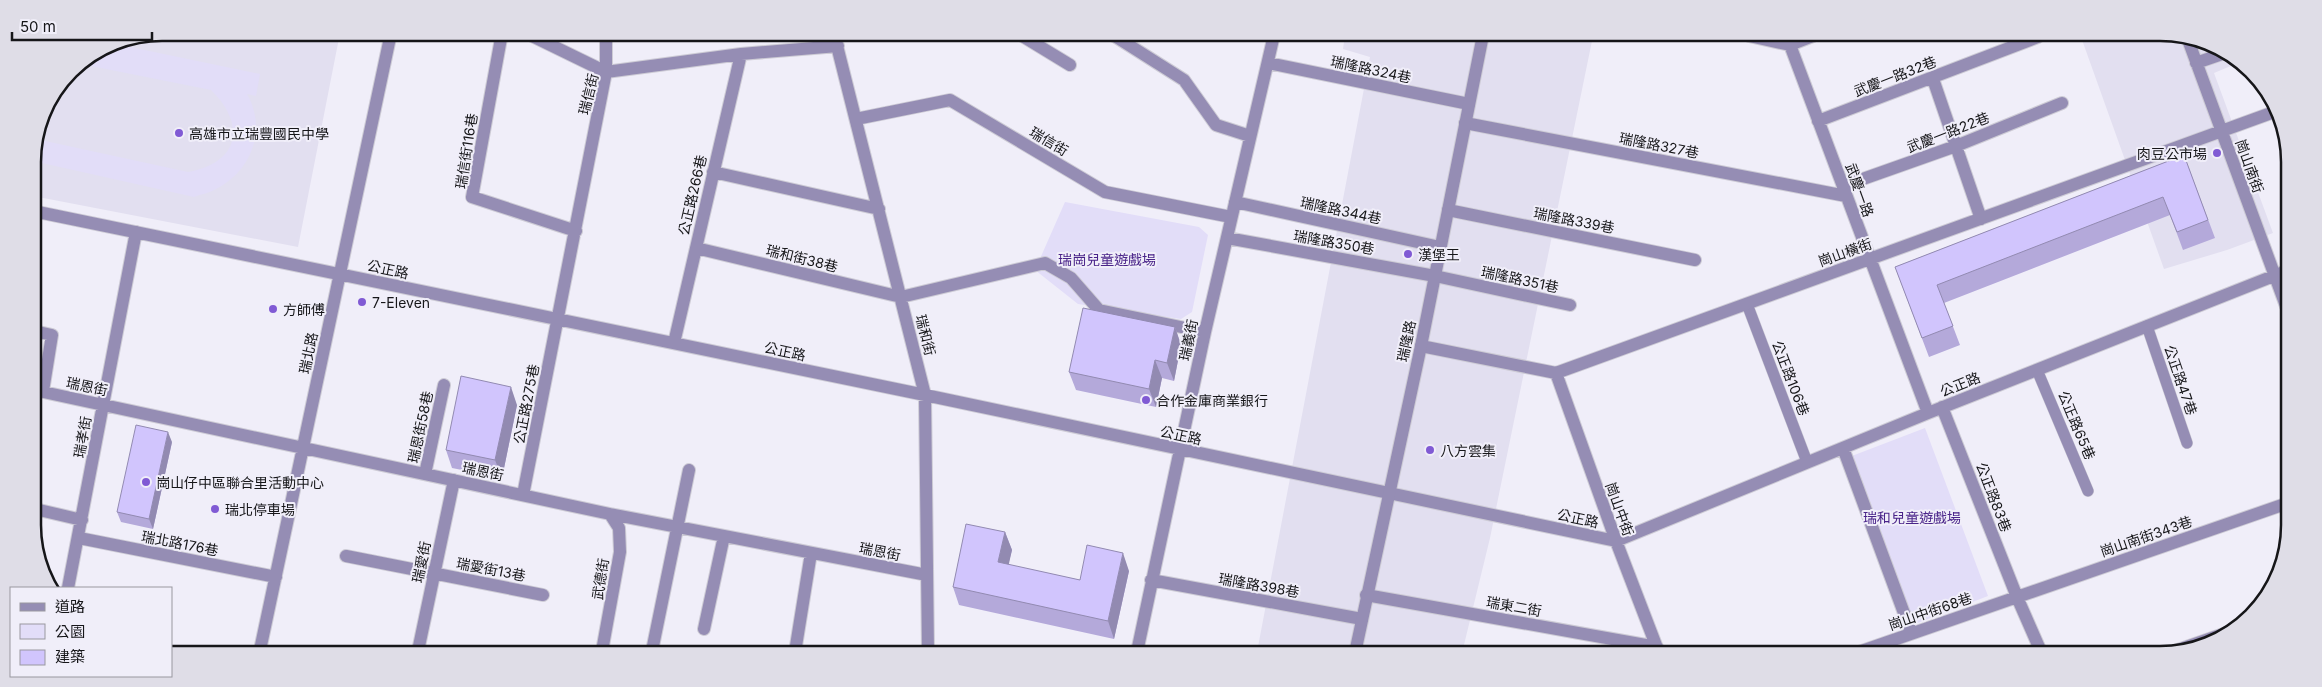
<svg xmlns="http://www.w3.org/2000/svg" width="2322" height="687" viewBox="0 0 2322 687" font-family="Inter,'Noto Sans TC',sans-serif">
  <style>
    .built { fill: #e2dff0 }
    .green { fill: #e2ddf8 }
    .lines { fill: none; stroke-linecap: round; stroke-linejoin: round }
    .service-casing { stroke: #cdcbd5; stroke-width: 12 }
    .minor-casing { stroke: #cdcbd5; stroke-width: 14 }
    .tertiary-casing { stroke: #cdcbd5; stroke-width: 14 }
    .service { stroke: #958db4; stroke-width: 11 }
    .minor { stroke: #958db4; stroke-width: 12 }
    .tertiary { stroke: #958db4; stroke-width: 12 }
    .wall { fill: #b4a9da }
    .shaded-wall { fill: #928ab1 }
    .building { fill: #d1c5fd; stroke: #928ab1 }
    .poi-dot { fill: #805ad4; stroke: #f0eef9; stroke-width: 2 }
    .labels { text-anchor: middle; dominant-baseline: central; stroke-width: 4; stroke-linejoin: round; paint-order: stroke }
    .street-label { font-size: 14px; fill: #161619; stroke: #f0eef9 }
    .poi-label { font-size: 14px; fill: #161619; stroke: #f0eef9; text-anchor: start }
    .park-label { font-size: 14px; fill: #492389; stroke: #f0eef9 }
    .rim { fill: none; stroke: #161619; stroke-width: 2.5 }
  </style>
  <rect width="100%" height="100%" fill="#f0eef9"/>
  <path class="built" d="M162,33H340L298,247L33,196V154L42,112L71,70L113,42Z
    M1345,35L1593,36L1490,538L1462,653L1257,652L1370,57L1343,49Z
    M2081,37H2193L2238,63L2214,73L2273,233L2227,250L2164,269Z"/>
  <path class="green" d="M111,43L260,74L256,96L247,94C267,129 252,171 216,189C210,193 201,194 194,197L33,161L36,139L188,172C239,163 247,125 211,90L81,64Z
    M1065,202L1199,227L1208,235L1192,312L1181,319L1078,304L1035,270Z
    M1925,428L1988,596L1907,627L1844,459Z"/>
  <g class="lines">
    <defs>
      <path id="service" d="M1747,304L1807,462
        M2147,326L2187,443
        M2037,370L2088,491"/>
      <path id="minor" d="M502,33L472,197L576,231
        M526,33L606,72
        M834,34L925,395L928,652
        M1019,34L1070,65
        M1113,35L1184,80L1216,125L1250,136
        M1749,36L1790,45L1928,413
        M2187,37L2286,306
        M1790,45L1813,36
        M1268,63L1469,104
        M2196,63L2222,54
        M606,72L741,54L838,46
        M1933,79L1981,219
        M856,119L950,100L1105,192L1231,217
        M1818,121L2038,37
        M1465,123L1846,196
        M713,172L879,209
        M1843,186L1956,146L2062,103
        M1235,202L1440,247
        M1448,210L1695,260
        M33,211L925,395L1616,541L1928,413L2286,271
        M1227,238L1435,276L1570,305
        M696,248L901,297L1045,263L1071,278L1099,310L1205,332
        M34,331L52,335L43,391
        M674,343L741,54
        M1421,346L1556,373L2274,112
        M1556,373L1616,541L1659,653
        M34,390L610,514L927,575
        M1942,407L2017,597L2042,654
        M1843,448L1911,632
        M425,474L444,385
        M523,495L606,72V33
        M35,509L82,520
        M79,538L276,577
        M346,556L543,595
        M1151,580L1362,619
        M68,588L136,232
        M1366,595L1657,647
        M704,629L724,536
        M653,646L689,470
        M796,646L811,553
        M260,650L391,33
        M418,651L454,480
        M602,651L620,552L619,528L610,514
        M1137,652L1205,332L1274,35
        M1853,654L2285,504
        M2166,654L2232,631"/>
      <path id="tertiary" d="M1355,653L1421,346L1483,35"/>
    </defs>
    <use href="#service" class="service-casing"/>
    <use href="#minor" class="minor-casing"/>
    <use href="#tertiary" class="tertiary-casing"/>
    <use href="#service" class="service"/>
    <use href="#minor" class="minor"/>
    <use href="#tertiary" class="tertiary"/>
  </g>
  <path class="wall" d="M2184,155L2215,238L2183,250L2170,215L1944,303L1960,345L1929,357L1895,267Z
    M1175,327L1181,345L1174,381L1162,378L1156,407L1076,390L1069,372Z
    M517,405L502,478L452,468L446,450Z
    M172,442L153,529L121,522L117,512Z
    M1005,532L1012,550L1008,565L1080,580L1129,571L1114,639L959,605L953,587Z"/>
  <path class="shaded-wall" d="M1175,327L1181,345L1174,381L1167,363Z
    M1155,360L1162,378L1156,407L1149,389Z
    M511,387L517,405L502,478L495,460Z
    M168,432L172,442L153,529L149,519Z
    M1005,532L1012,550L1005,581L998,562Z
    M1123,553L1129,571L1114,639L1108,621Z"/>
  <path class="building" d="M2184,155L2208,220L2177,232L2163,197L1937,285L1953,326L1922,338L1895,267Z
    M1083,308L1175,327L1167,363L1155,360L1149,389L1069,372Z
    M461,376L511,387L495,460L446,450Z
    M136,425L168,432L149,519L117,512Z
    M966,524L1005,532L998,562L1080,580L1087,545L1123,553L1108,621L953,587Z"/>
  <g class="poi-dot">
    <circle cx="179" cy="133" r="5"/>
    <circle cx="2217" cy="153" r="5"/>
    <circle cx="1408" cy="254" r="5"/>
    <circle cx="362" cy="302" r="5"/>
    <circle cx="273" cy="309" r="5"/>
    <circle cx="1146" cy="400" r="5"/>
    <circle cx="1430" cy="450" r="5"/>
    <circle cx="146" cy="482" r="5"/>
    <circle cx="215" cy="509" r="5"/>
  </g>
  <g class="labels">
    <g class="street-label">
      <text transform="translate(1371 69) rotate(12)">瑞隆路324巷</text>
      <text transform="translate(1895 76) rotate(-21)">武慶一路32巷</text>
      <text transform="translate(588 94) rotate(-76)">瑞信街</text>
      <text transform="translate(1948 132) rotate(-21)">武慶一路22巷</text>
      <text transform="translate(1049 141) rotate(31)">瑞信街</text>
      <text transform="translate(1659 145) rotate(11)">瑞隆路327巷</text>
      <text transform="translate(466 151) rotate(-81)">瑞信街116巷</text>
      <text transform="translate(2250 166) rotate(70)">崗山南街</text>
      <text transform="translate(1860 190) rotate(70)">武慶一路</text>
      <text transform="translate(692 195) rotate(-77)">公正路266巷</text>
      <text transform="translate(1341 210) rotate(12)">瑞隆路344巷</text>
      <text transform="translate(1574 220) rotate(11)">瑞隆路339巷</text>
      <text transform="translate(1334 242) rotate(10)">瑞隆路350巷</text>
      <text transform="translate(1845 252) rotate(-20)">崗山橫街</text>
      <text transform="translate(802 258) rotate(14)">瑞和街38巷</text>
      <text transform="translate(388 269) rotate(12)">公正路</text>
      <text transform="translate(1520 279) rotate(12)">瑞隆路351巷</text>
      <text transform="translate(926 335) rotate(76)">瑞和街</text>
      <text transform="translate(1188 340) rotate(-78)">瑞義街</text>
      <text transform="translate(1406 341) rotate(-78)">瑞隆路</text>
      <text transform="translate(785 351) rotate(12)">公正路</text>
      <text transform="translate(308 353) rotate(-78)">瑞北路</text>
      <text transform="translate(1791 378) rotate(69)">公正路106巷</text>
      <text transform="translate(2181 380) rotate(71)">公正路47巷</text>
      <text transform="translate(1960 384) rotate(-22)">公正路</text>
      <text transform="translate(87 386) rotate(12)">瑞恩街</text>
      <text transform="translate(526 404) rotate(-79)">公正路275巷</text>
      <text transform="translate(2077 425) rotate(67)">公正路65巷</text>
      <text transform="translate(420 427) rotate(-78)">瑞恩街58巷</text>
      <text transform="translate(1181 435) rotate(12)">公正路</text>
      <text transform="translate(82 437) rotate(-80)">瑞孝街</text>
      <text transform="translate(483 471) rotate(12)">瑞恩街</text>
      <text transform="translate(1994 497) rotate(69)">公正路83巷</text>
      <text transform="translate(1620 509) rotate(70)">崗山中街</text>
      <text transform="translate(1578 518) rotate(12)">公正路</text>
      <text transform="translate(2146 536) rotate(-19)">崗山南街343巷</text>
      <text transform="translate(180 543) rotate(11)">瑞北路176巷</text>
      <text transform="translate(880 551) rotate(11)">瑞恩街</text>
      <text transform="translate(421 562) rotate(-78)">瑞愛街</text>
      <text transform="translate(491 569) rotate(11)">瑞愛街13巷</text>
      <text transform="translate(600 579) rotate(-81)">武德街</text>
      <text transform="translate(1259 585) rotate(10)">瑞隆路398巷</text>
      <text transform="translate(1514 606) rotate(10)">瑞東二街</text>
      <text transform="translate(1930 611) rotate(-19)">崗山中街68巷</text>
    </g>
    <g class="poi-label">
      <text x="189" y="133">高雄市立瑞豐國民中學</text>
      <text x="2207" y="153" text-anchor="end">肉豆公市場</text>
      <text x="1418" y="254">漢堡王</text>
      <text x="372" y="302">7-Eleven</text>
      <text x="283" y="309">方師傅</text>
      <text x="1156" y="400">合作金庫商業銀行</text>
      <text x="1440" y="450">八方雲集</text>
      <text x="156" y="482">崗山仔中區聯合里活動中心</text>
      <text x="225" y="509">瑞北停車場</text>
    </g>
    <g class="park-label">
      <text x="1107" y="259">瑞崗兒童遊戲場</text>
      <text x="1912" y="517">瑞和兒童遊戲場</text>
    </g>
  </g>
  <path d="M0 0H2322V687H0ZM162 41H2160A121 121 0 0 1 2281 162V525A121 121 0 0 1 2160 646H162A121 121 0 0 1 41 525V162A121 121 0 0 1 162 41Z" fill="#dfdde7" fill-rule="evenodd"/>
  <path class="rim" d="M162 41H2160A121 121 0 0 1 2281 162V525A121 121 0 0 1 2160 646H162A121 121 0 0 1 41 525V162A121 121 0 0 1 162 41Z"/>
  <rect x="10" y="587" width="162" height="90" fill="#f0eef9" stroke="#99989f"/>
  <rect x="20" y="603" width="25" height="8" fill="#958db4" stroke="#99989f"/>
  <text x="55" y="612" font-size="15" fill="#161619">道路</text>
  <rect x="20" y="624" width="25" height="15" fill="#e2ddf8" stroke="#99989f"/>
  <text x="55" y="637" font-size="15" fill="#161619">公園</text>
  <rect x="20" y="650" width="25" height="15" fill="#d1c5fd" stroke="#99989f"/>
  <text x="55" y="662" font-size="15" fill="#161619">建築</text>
  <path d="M12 32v8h140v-8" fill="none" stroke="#161619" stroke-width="2.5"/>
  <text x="20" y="32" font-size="15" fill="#161619" stroke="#f0eef9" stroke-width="4" paint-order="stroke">50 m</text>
</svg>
